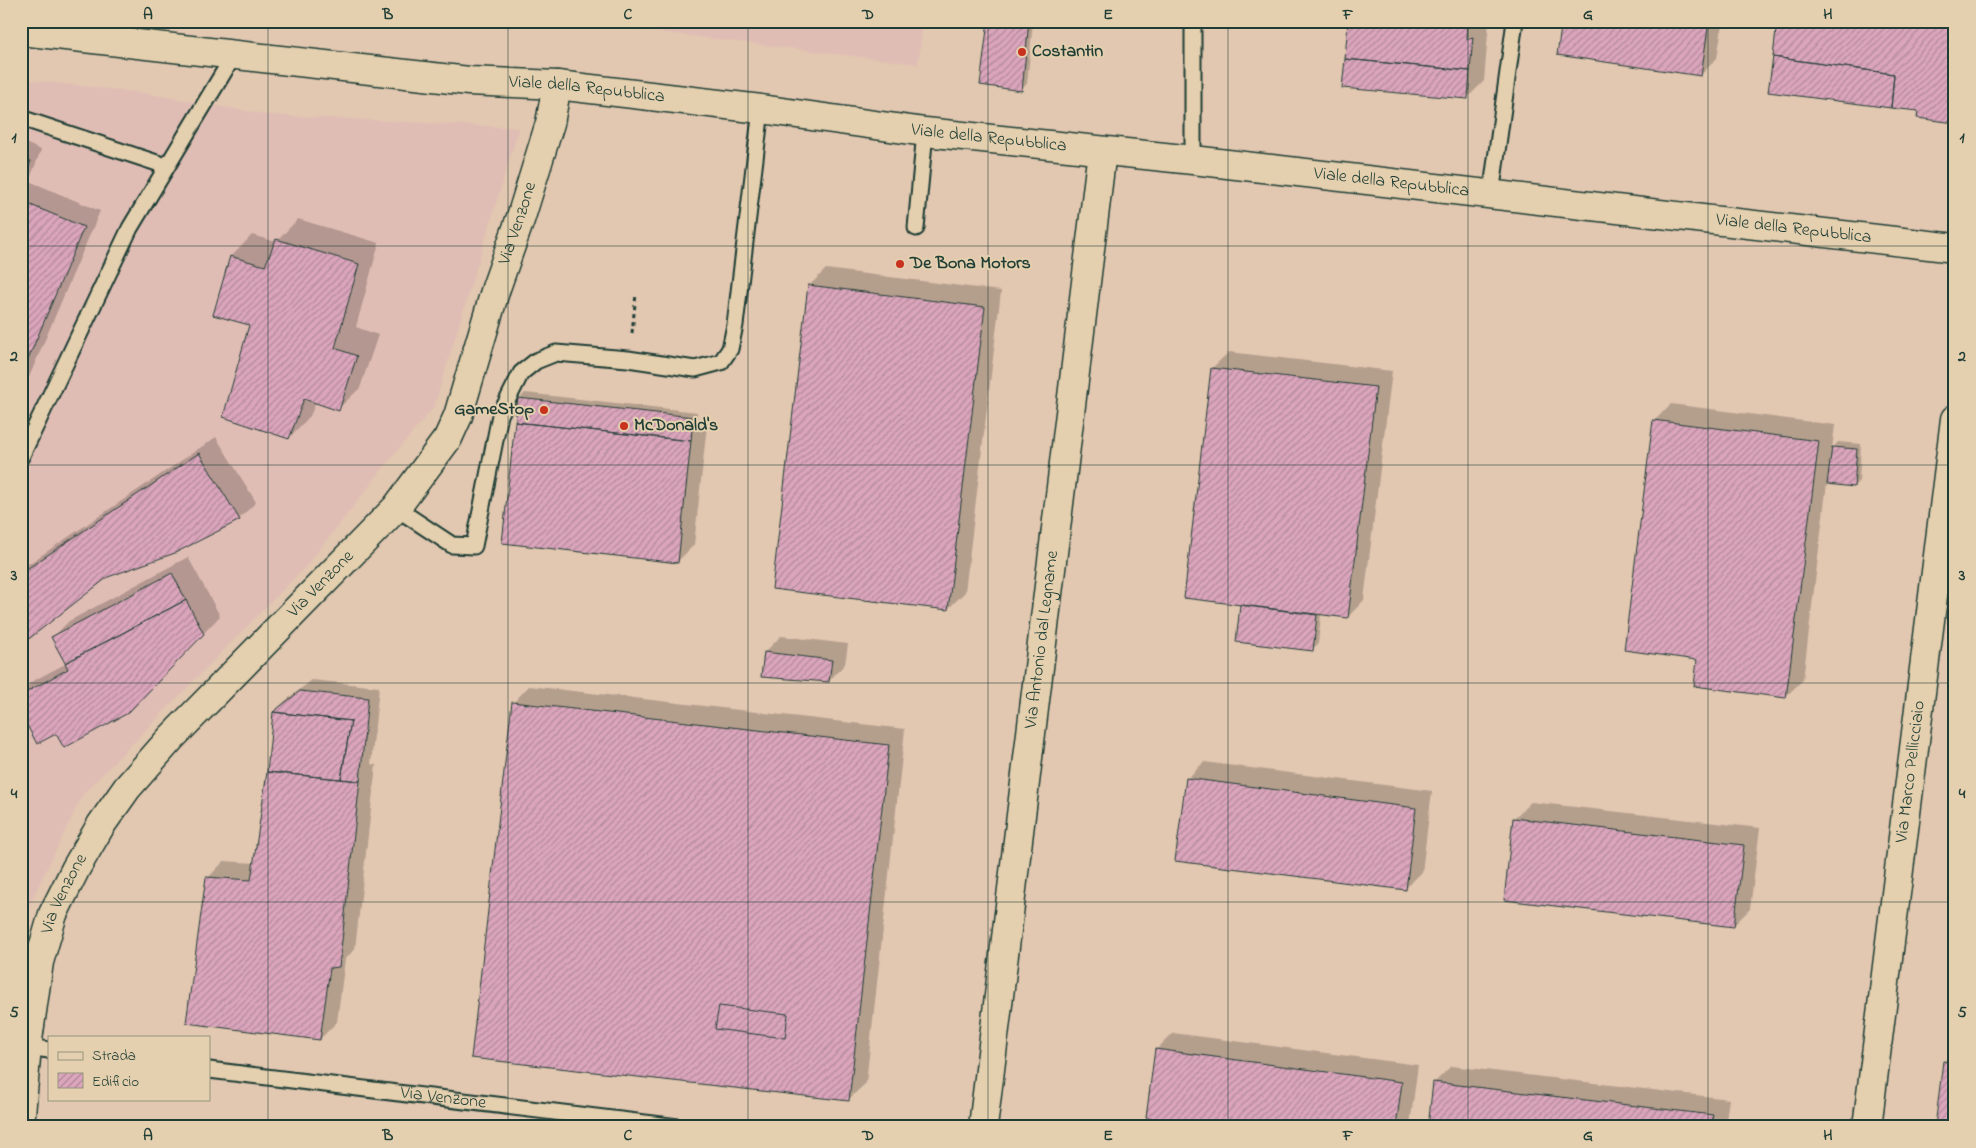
<svg xmlns="http://www.w3.org/2000/svg" width="1976" height="1148" viewBox="0 0 1976 1148" font-family="'Indie Flower',sans-serif">
  <style>
    .built { fill: #e0bdb4 }
    .shadow { fill: #0003 }
    .building { fill: url(#building-hatch); stroke: #1f3d34 }
    .lines { fill: none; stroke-linecap: round; stroke-linejoin: round }
    .lane-casing { stroke: #1f3d34; stroke-width: 19 }
    .street-casing { stroke: #1f3d34; stroke-width: 31 }
    .primary-casing { stroke: #1f3d34; stroke-width: 31 }
    .path { stroke: #1f3d34; stroke-width: 3; stroke-dasharray: 4 4; stroke-linecap: butt }
    .lane { stroke: #e4cfae; stroke-width: 15 }
    .street { stroke: #e4cfae; stroke-width: 28 }
    .primary { stroke: #e4cfae; stroke-width: 28 }
    .grid { fill: none; stroke: #1f3d34; stroke-width: 1; stroke-opacity: 0.55 }
    .poi-dot { fill: #c8321e; stroke: #e4cfae; stroke-width: 2 }
    .labels { text-anchor: middle; dominant-baseline: central; stroke-width: 4; stroke-linejoin: round; paint-order: stroke }
    .poi-label { font-size: 18px; font-weight: bold; fill: #1f3d34; stroke: #e4cfae; text-anchor: start }
    .street-label { font-size: 18px; fill: #1f3d34; stroke: #e4cfae }
    .neatline { fill: none; stroke: #1f3d34; stroke-width: 2 }
    .grid-label { font-size: 16px; text-anchor: middle; font-weight: bold; fill: #1f3d34 }
  </style>
  <defs>
    <pattern id="building-hatch" width="6" height="6" patternUnits="userSpaceOnUse" patternTransform="scale(1.25)"><rect width="6" height="6" fill="#dba5bc"/><path d="M-1 1l2-2M0 6l6-6M5 7l2-2" fill="none" stroke="#b1889a"/></pattern>
  </defs>
  <rect width="100%" height="100%" fill="#e2c7b1"/>
  <filter id="ink" filterUnits="userSpaceOnUse"><feTurbulence type="fractalNoise" baseFrequency=".02" numOctaves="2"/><feDisplacementMap in="SourceGraphic" scale="10" xChannelSelector="R" yChannelSelector="G"/><feConvolveMatrix kernelMatrix="1 2 1 2 8 2 1 2 1" color-interpolation-filters="sRGB"/></filter>
  <g filter="url(#ink)">
    <path class="built" d="M568,21H923L918,64Z
      M21,79L144,93L269,115L519,128L434,407L396,452L308,564L83,794L23,918L21,926Z"/>
    <path class="shadow" d="M989,21H1033L1027,84L1021,89Z
      M1349,21H1483V23L1489,21L1484,81L1467,98Z
      M1563,21H1723L1717,58L1701,75Z
      M21,141L41,150L29,181L100,211L21,396Z
      M298,219L379,243L356,327L378,335L360,388L338,409L316,402L310,416L289,438L250,324L231,257L252,235L276,242Z
      M826,269L1001,291L965,592L948,609L809,286Z
      M1229,352L1392,371L1364,600L1348,617L1321,614L1318,644L1312,649L1242,606L1243,604L1212,368Z
      M525,393L697,412L696,424L707,425L694,545L677,562L519,399Z
      M1671,404L1835,425L1832,449L1838,442L1861,444L1859,481L1854,486L1827,483L1803,680L1786,696L1699,658L1654,421Z
      M216,437L256,502L239,519L107,576L21,643V569Z
      M188,557L220,616L145,695L57,732L21,712V693L31,682L67,663L53,637L69,621Z
      M781,636L848,644L845,664L829,681L765,652Z
      M312,680L379,687L371,764L376,765L355,949L345,959L337,1022L320,1039L208,878L224,861L255,863L268,773L274,712L285,701Z
      M529,686L905,729L866,1083L849,1099L513,703Z
      M1204,762L1432,791L1422,872L1406,888L1187,779Z
      M1531,802L1760,828L1750,909L1734,925L1514,818Z
      M1173,1033L1418,1065L1410,1125L1409,1127H1222L1156,1050Z
      M1955,1051V1127L1944,1062Z
      M1451,1066L1729,1099L1725,1127H1429L1434,1083Z"/>
    <path class="building" d="M988,21H1029L1022,91L980,85Z
      M1348,21H1468L1467,39L1473,37L1470,71L1345,59Z
      M1562,21H1709L1701,76L1557,55Z
      M1777,21H1955V123L1917,118L1918,111L1891,108L1894,74L1773,57Z
      M1773,57L1894,74L1891,108L1768,92Z
      M1345,59L1470,71L1468,99L1342,88Z
      M21,157L31,161L21,186Z
      M21,201L84,227L21,376Z
      M276,239L359,264L335,348L357,356L339,411L304,399L289,439L223,417L249,325L213,315L230,256L265,266Z
      M808,285L985,307L948,610L772,589Z
      M1211,368L1376,387L1348,618L1184,598Z
      M518,398L693,417L691,441L515,422Z
      M1653,420L1819,441L1786,698L1694,686L1697,660L1624,650Z
      M515,422L691,441L678,563L502,543Z
      M1832,447L1857,449L1854,487L1827,484Z
      M199,453L240,520L175,553L108,577L21,645V573Z
      M172,573L186,600L65,663L51,637Z
      M186,600L204,634L128,713L64,748L56,734L37,744L21,714V695L68,669L65,663Z
      M1240,605L1317,615L1313,651L1236,642Z
      M764,652L832,660L829,682L761,677Z
      M300,691L368,698L360,781L341,779L351,721L273,712Z
      M512,702L889,745L849,1101L471,1058Z
      M273,712L351,721L341,779L267,772Z
      M267,772L360,781L339,967L330,968L320,1040L186,1023L206,877L251,880Z
      M1186,778L1416,808L1406,890L1175,861Z
      M1513,818L1744,845L1734,927L1504,900Z
      M719,1006L788,1014L785,1038L715,1029Z
      M1155,1049L1402,1082L1396,1127H1212L1146,1118Z
      M1943,1061L1955,1063V1127H1935Z
      M1433,1082L1713,1115L1711,1127H1428Z"/>
    <g class="lines">
      <defs>
        <g id="lane">
          <path d="M21,118L166,166"/>
          <path d="M1193,160V21"/>
          <path d="M1491,195L1515,21"/>
          <path d="M916,228L925,132"/>
          <path d="M21,457L130,228L234,55"/>
          <path d="M396,508L452,545L474,546L500,415L521,373L536,361L556,353L628,359L695,369L721,362L730,349L735,325L761,109"/>
          <path d="M27,1047L49,1050"/>
          <path id="s1" d="M209,1070L678,1127"/>
        </g>
        <g id="street">
          <path id="s2" d="M21,1114L27,1047L39,962L53,914L76,868L101,825L127,788L171,738L396,508L448,438L458,416L496,288L521,217L550,123L557,85"/>
          <path id="s3" d="M983,1127L1102,151"/>
          <path id="s4" d="M1867,1127L1955,419"/>
        </g>
        <g id="primary">
          <path id="s5" d="M21,31L469,81L557,85L761,109L925,132L1193,160L1955,248"/>
        </g>
      </defs>
      <use href="#lane" class="lane-casing"/>
      <use href="#street" class="street-casing"/>
      <use href="#primary" class="primary-casing"/>
      <path class="path" d="M632,333L636,294"/>
      <use href="#lane" class="lane"/>
      <use href="#street" class="street"/>
      <use href="#primary" class="primary"/>
    </g>
  </g>
  <path class="grid" d="M268,21V1127M508,21V1127M748,21V1127M988,21V1127M1228,21V1127M1468,21V1127M1708,21V1127M21,246H1955M21,465H1955M21,683H1955M21,902H1955"/>
  <g class="poi-dot">
    <circle cx="1022" cy="52" r="5"/>
    <circle cx="900" cy="264" r="5"/>
    <circle cx="544" cy="410" r="5"/>
    <circle cx="624" cy="426" r="5"/>
  </g>
  <g class="labels">
    <g class="poi-label">
      <text x="1032" y="52">Costantin</text>
      <text x="910" y="264">De Bona Motors</text>
      <text x="534" y="410" text-anchor="end">GameStop</text>
      <text x="634" y="426">McDonald's</text>
    </g>
    <g class="street-label">
      <text stroke="none"><textPath href="#s5" startOffset="569">Viale della Repubblica</textPath></text>
      <text stroke="none"><textPath href="#s5" startOffset="974">Viale della Repubblica</textPath></text>
      <text stroke="none"><textPath href="#s5" startOffset="1379">Viale della Repubblica</textPath></text>
      <text stroke="none"><textPath href="#s2" startOffset="1051">Via Venzone</textPath></text>
      <text stroke="none"><textPath href="#s5" startOffset="1784">Viale della Repubblica</textPath></text>
      <text stroke="none"><textPath href="#s2" startOffset="631">Via Venzone</textPath></text>
      <text stroke="none"><textPath href="#s3" startOffset="491">Via Antonio dal Legname</textPath></text>
      <text stroke="none"><textPath href="#s4" startOffset="358">Via Marco Pellicciaio</textPath></text>
      <text stroke="none"><textPath href="#s2" startOffset="226">Via Venzone</textPath></text>
      <text stroke="none"><textPath href="#s1" startOffset="236">Via Venzone</textPath></text>
    </g>
  </g>
  <rect width="1976" height="1148" fill="none" stroke="#e4cfae" stroke-width="55"/>
  <rect x="48" y="1036" width="162" height="65" fill="#e4cfae" stroke="#95957d"/>
  <rect x="58" y="1052" width="25" height="8" fill="#e4cfae" stroke="#95957d"/>
  <text x="92" y="1060" font-size="15" fill="#1f3d34">Strada</text>
  <rect x="58" y="1073" width="25" height="15" fill="url(#building-hatch)" stroke="#95957d"/>
  <text x="92" y="1086" font-size="15" fill="#1f3d34">Edificio</text>
  <rect x="28" y="28" width="1920" height="1092" class="neatline"/>
  <g class="grid-label">
    <text x="148" y="19">A</text>
    <text x="388" y="19">B</text>
    <text x="628" y="19">C</text>
    <text x="868" y="19">D</text>
    <text x="1108" y="19">E</text>
    <text x="1348" y="19">F</text>
    <text x="1588" y="19">G</text>
    <text x="1828" y="19">H</text>
    <text x="14" y="142">1</text>
    <text x="1962" y="142">1</text>
    <text x="14" y="361">2</text>
    <text x="1962" y="361">2</text>
    <text x="14" y="580">3</text>
    <text x="1962" y="580">3</text>
    <text x="14" y="798">4</text>
    <text x="1962" y="798">4</text>
    <text x="14" y="1017">5</text>
    <text x="1962" y="1017">5</text>
    <text x="148" y="1140">A</text>
    <text x="388" y="1140">B</text>
    <text x="628" y="1140">C</text>
    <text x="868" y="1140">D</text>
    <text x="1108" y="1140">E</text>
    <text x="1348" y="1140">F</text>
    <text x="1588" y="1140">G</text>
    <text x="1828" y="1140">H</text>
  </g>
</svg>
